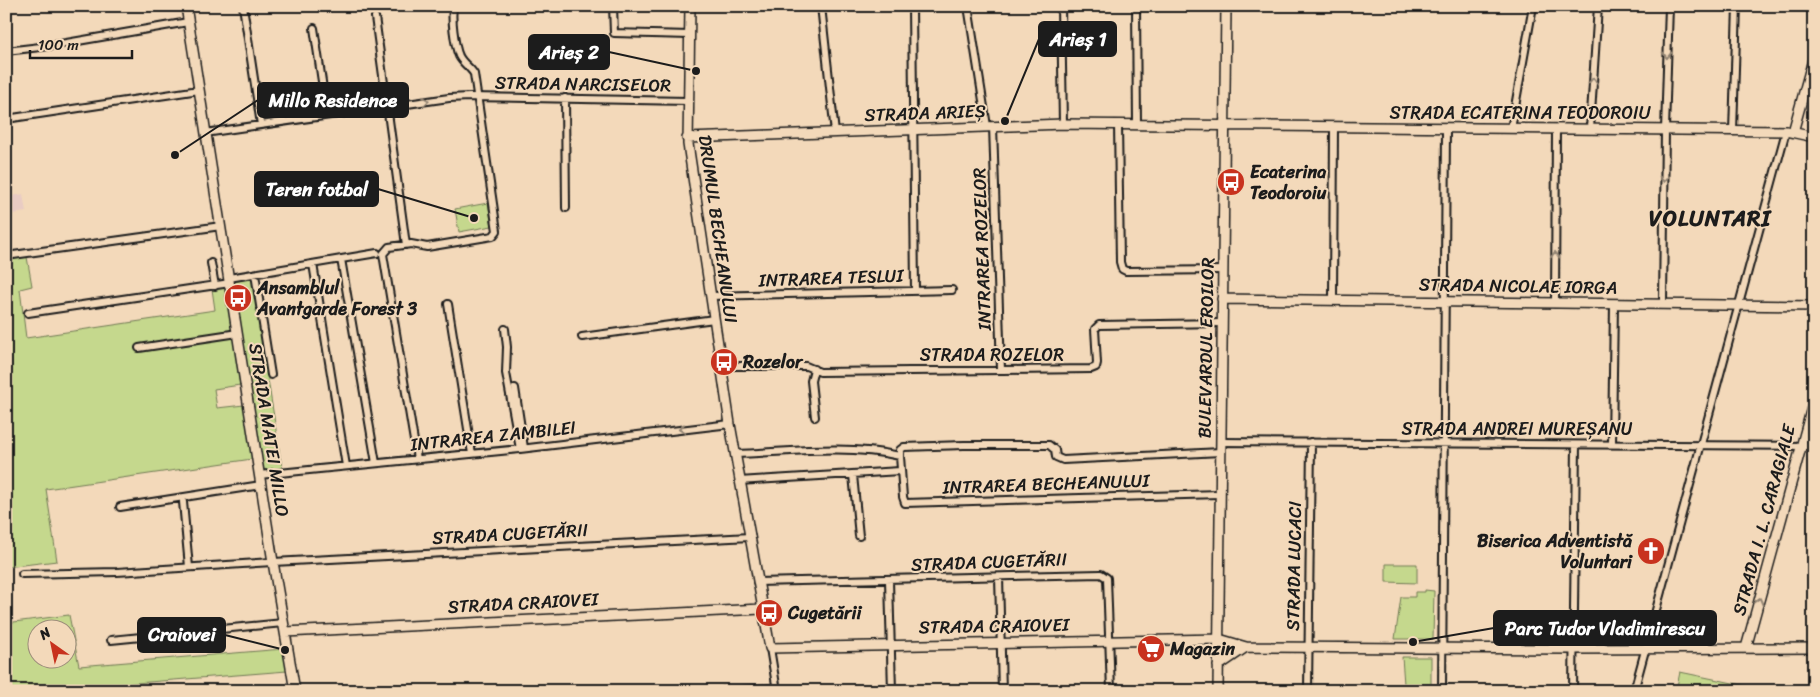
<svg xmlns="http://www.w3.org/2000/svg" width="1820" height="697" viewBox="0 0 1820 697" font-family="Sriracha,sans-serif">
  <style>
    .built { fill: #e9ccc3 }
    .green { fill: #c5d88d; stroke: #707a54; fill-rule: evenodd }
    .lines { fill: none; stroke-linecap: round; stroke-linejoin: round }
    .street-casing { stroke: #1c1c1c; stroke-width: 10 }
    .secondary-casing { stroke: #1c1c1c; stroke-width: 12 }
    .street { stroke: #f3d9ba; stroke-width: 6 }
    .secondary { stroke: #f3d9ba; stroke-width: 9 }
    .oneway { stroke: #928473 }
    .labels { text-anchor: middle; dominant-baseline: central; stroke-width: 4; stroke-linejoin: round; paint-order: stroke }
    .street-label { font-size: 18px; fill: #1c1c1c; stroke: #f3d9ba }
    .poi-label { font-size: 18px; font-weight: bold; fill: #1c1c1c; stroke: #f3d9ba; text-anchor: start }
    .district-label { font-size: 22px; font-weight: bold; letter-spacing: 1px; fill: #1c1c1c; stroke: #f3d9ba }
    .leader { fill: none; stroke: #1c1c1c; stroke-width: 2 }
    .callout-dot { fill: #1c1c1c; stroke: #f3d9ba; stroke-width: 2 }
    .callout { fill: #1c1c1c; stroke: #1c1c1c; stroke-width: 2 }
    .callout-label { font-size: 19px; text-anchor: middle; font-weight: bold; fill: #fff }
  </style>
  <rect width="100%" height="100%" fill="#f3d9ba"/>
  <filter id="ink" filterUnits="userSpaceOnUse"><feTurbulence type="fractalNoise" baseFrequency=".02" numOctaves="2"/><feDisplacementMap in="SourceGraphic" scale="10" xChannelSelector="R" yChannelSelector="G"/><feConvolveMatrix kernelMatrix="1 2 1 2 8 2 1 2 1" color-interpolation-filters="sRGB"/></filter>
  <g filter="url(#ink)">
    <path class="built" d="M6,158L12,196L23,194L26,212L6,215Z"/>
    <path class="green" d="M488,203L492,226L459,232L455,209Z
      M27,257L32,286L20,289L26,338L215,310L212,289L226,287L240,385L214,389L217,408L244,405L252,459L46,489L57,561L6,567V260Z
      M252,278L282,468L262,470L233,282Z
      M1386,564H1417V583L1386,582Z
      M1425,590L1434,591L1433,639H1395L1401,597H1415V592H1425Z
      M69,615L79,666L283,649L287,671L73,688V691H6V623ZM38,630H68V660H38Z
      M1402,657H1431V691H1410L1404,684Z
      M1680,672L1752,687L1751,691H1676Z"/>
    <g class="lines">
      <defs>
        <path id="street" d="M243,6L261,125
          M613,6L614,33L690,35
          M821,6L835,133
          M912,6L915,291
          M968,6L987,126
          M1061,6L1063,124
          M1136,6L1137,124
          M375,17L406,245
          M314,28L327,115
          M6,51L49,46L188,22
          M565,98L566,208
          M6,119L199,90
          M1118,124L1120,262L1122,269L1126,271L1223,270
          M993,126L1001,370
          M1511,129L1533,6
          M1590,129L1598,6
          M1733,131L1737,6
          M205,133L449,98L469,97L688,101
          M6,256L221,226
          M341,259L376,463
          M211,263L215,286
          M313,264L346,466
          M255,274L271,375
          M229,278L377,253
          M710,296L952,290
          M1333,300L1334,127
          M1663,303L1665,130L1669,6
          M448,304L472,454
          M1555,304L1556,130
          M28,313L230,283
          M505,329L507,347L506,373L520,449
          M582,337L714,319
          M139,348L238,333
          M721,366H806L820,372L1091,369L1096,367L1097,363L1095,329L1099,325L1222,323
          M814,369L811,381L815,417
          M515,388L524,448
          M1221,442L1814,446
          M1612,444L1614,304
          M735,454C789,452 847,444 900,456
          M417,459L383,254L389,247L411,244L427,247L493,236L497,231L474,74C470,67 463,64 459,56C455,47 450,15 454,6
          M259,475L520,449L730,424
          M853,475L859,536
          M739,481L900,471
          M1220,494L905,503L903,497L900,456V450L904,447L964,445H1049L1055,450L1056,457L1063,460L1221,452
          M183,502L189,567
          M120,507L261,485
          M22,574L117,572L273,562L750,537
          M999,577L1002,691
          M889,580L892,691
          M757,582L1101,574L1107,578L1111,691
          M111,640L283,623
          M770,648L777,691
          M724,691L776,688
          M1308,691L1311,442
          M1442,691L1446,129
          M1573,691L1576,445
          M1634,691L1786,131"/>
        <path id="secondary" d="M186,6L273,562L295,691
          M690,6L688,144L730,424L770,648L1219,639L1246,647L1573,649L1814,648
          M1793,132L1814,56
          M687,138L1063,124L1786,131L1814,137
          M1222,299L1814,306
          M285,632L762,609
          M1746,648L1814,400
          M1218,666L1246,647
          M1218,691L1226,6"/>
      </defs>
      <use href="#street" class="street-casing"/>
      <use href="#secondary" class="secondary-casing"/>
      <use href="#street" class="street"/>
      <use href="#secondary" class="secondary"/>
    </g>
    <defs><path id="oneway-chevron" d="M-2-3.5L2.5 0L-2 3.5" fill="none" stroke-width="1.6" stroke-linecap="round" stroke-linejoin="round" transform="scale(1.25)"/></defs>
    <g class="oneway">
      <use href="#oneway-chevron" transform="translate(1667 55) rotate(92)"/>
      <use href="#oneway-chevron" transform="translate(1593 81) rotate(-87)"/>
      <use href="#oneway-chevron" transform="translate(426 101) rotate(-7)"/>
      <use href="#oneway-chevron" transform="translate(1664 179) rotate(90)"/>
      <use href="#oneway-chevron" transform="translate(1555 255) rotate(-90)"/>
      <use href="#oneway-chevron" transform="translate(682 429) rotate(173)"/>
      <use href="#oneway-chevron" transform="translate(1759 601) rotate(-75)"/>
    </g>
  </g>
  <defs>
    <symbol id="bus-disc" viewBox="-11 -11 22 22"><circle r="9.5" fill="#c8321e" stroke="#f3d9ba"/><path d="M-5-6H5V4H4V6H2V4H-2V6H-4V4H-5ZM-3.5-4V0h7V-4ZM-3.5 1.2v1.5H-2V1.2ZM2 1.2v1.5H3.5V1.2Z" fill="#fff"/></symbol>
    <symbol id="church-disc" viewBox="-11 -11 22 22"><circle r="9.5" fill="#c8321e" stroke="#f3d9ba"/><path d="M-1.2-6h2.4v3.5h3.3v2.4h-3.3V6h-2.4V-.1h-3.3v-2.4h3.3Z" fill="#fff"/></symbol>
    <symbol id="supermarket-disc" viewBox="-11 -11 22 22"><circle r="9.5" fill="#c8321e" stroke="#f3d9ba"/><path d="M-6-5.5h2.5l.6 2H6L4.5 2H-2.5L-4.4-4H-6ZM-1.5 3.2a1.3 1.3 0 1 0 .1 0ZM3 3.2a1.3 1.3 0 1 0 .1 0Z" fill="#fff"/></symbol>
  </defs>
  <g fill-rule="evenodd">
    <use href="#bus-disc" x="1215" y="166" width="32" height="32"/>
    <use href="#bus-disc" x="222" y="282" width="32" height="32"/>
    <use href="#bus-disc" x="708" y="346" width="32" height="32"/>
    <use href="#church-disc" x="1635" y="535" width="32" height="32"/>
    <use href="#bus-disc" x="753" y="597" width="32" height="32"/>
    <use href="#supermarket-disc" x="1135" y="633" width="32" height="32"/>
  </g>
  <g class="labels">
    <g class="street-label">
      <text transform="translate(583 84) rotate(1)">STRADA NARCISELOR</text>
      <text transform="translate(925 113) rotate(-2)">STRADA ARIEȘ</text>
      <text x="1520" y="113">STRADA ECATERINA TEODOROIU</text>
      <text transform="translate(718 229) rotate(82)">DRUMUL BECHEANULUI</text>
      <text transform="translate(982 249) rotate(-92)">INTRAREA ROZELOR</text>
      <text transform="translate(831 278) rotate(-2)">INTRAREA TESLUI</text>
      <text transform="translate(1518 286) rotate(1)">STRADA NICOLAE IORGA</text>
      <text transform="translate(1206 348) rotate(-89)">BULEVARDUL EROILOR</text>
      <text x="992" y="355">STRADA ROZELOR</text>
      <text x="1517" y="429">STRADA ANDREI MUREȘANU</text>
      <text transform="translate(269 430) rotate(81)">STRADA MATEI MILLO</text>
      <text transform="translate(493 436) rotate(-6)">INTRAREA ZAMBILEI</text>
      <text transform="translate(1046 484) rotate(-2)">INTRAREA BECHEANULUI</text>
      <text transform="translate(1764 520) rotate(-75)">STRADA I. L. CARAGIALE</text>
      <text transform="translate(510 534) rotate(-3)">STRADA CUGETĂRII</text>
      <text transform="translate(989 562) rotate(-2)">STRADA CUGETĂRII</text>
      <text transform="translate(1294 566) rotate(-89)">STRADA LUCACI</text>
      <text transform="translate(523 603) rotate(-3)">STRADA CRAIOVEI</text>
      <text transform="translate(994 626) rotate(-1)">STRADA CRAIOVEI</text>
    </g>
    <g class="poi-label">
      <text x="1250" y="172">Ecaterina<tspan x="1250" dy="21">Teodoroiu</tspan></text>
      <text x="257" y="288">Ansamblul<tspan x="257" dy="21">Avantgarde Forest 3</tspan></text>
      <text x="743" y="362">Rozelor</text>
      <text x="1632" y="541" text-anchor="end">Biserica Adventistă<tspan x="1632" dy="21">Voluntari</tspan></text>
      <text x="788" y="613">Cugetării</text>
      <text x="1170" y="649">Magazin</text>
    </g>
    <g class="district-label">
      <text x="1710" y="218">VOLUNTARI</text>
    </g>
  </g>
  <path class="leader" d="M1005 121L1039 39M696 71L609 52M175 155L258 100M474 218L378 189M1413 642L1494 628M285 650L225 635"/>
  <g class="callout-dot">
    <circle cx="1005" cy="121" r="5"/>
    <circle cx="696" cy="71" r="5"/>
    <circle cx="175" cy="155" r="5"/>
    <circle cx="474" cy="218" r="5"/>
    <circle cx="1413" cy="642" r="5"/>
    <circle cx="285" cy="650" r="5"/>
  </g>
  <g class="callout">
    <rect x="1039" y="22" width="77" height="34" rx="5"/>
    <rect x="529" y="35" width="80" height="34" rx="5"/>
    <rect x="258" y="83" width="150" height="34" rx="5"/>
    <rect x="255" y="172" width="123" height="34" rx="5"/>
    <rect x="1494" y="611" width="222" height="34" rx="5"/>
    <rect x="138" y="618" width="87" height="34" rx="5"/>
  </g>
  <g class="callout-label">
    <text x="1078" y="46">Arieș 1</text>
    <text x="569" y="59">Arieș 2</text>
    <text x="333" y="107">Millo Residence</text>
    <text x="317" y="196">Teren fotbal</text>
    <text x="1605" y="635">Parc Tudor Vladimirescu</text>
    <text x="182" y="641">Craiovei</text>
  </g>
  <rect width="1820" height="697" fill="none" stroke="#f3d9ba" stroke-width="25"/>
  <rect x="12" y="12" width="1795" height="672" fill="none" stroke="#1c1c1c" stroke-width="2" filter="url(#ink)"/>
  <g transform="translate(52 644) rotate(327)"><circle r="24" fill="#f3d9ba" stroke="#9d8d7b"/>
  <path d="M0-4L9 19L0 12L-9 19Z" fill="#c8321e"/>
  <text y="-8" font-size="14" font-weight="bold" text-anchor="middle" fill="#1c1c1c">N</text>
  </g>
  <path d="M30 50v8h102v-8" fill="none" stroke="#1c1c1c" stroke-width="2.5"/>
  <text x="38" y="50" font-size="15" fill="#1c1c1c" stroke="#f3d9ba" stroke-width="4" paint-order="stroke">100 m</text>
</svg>
